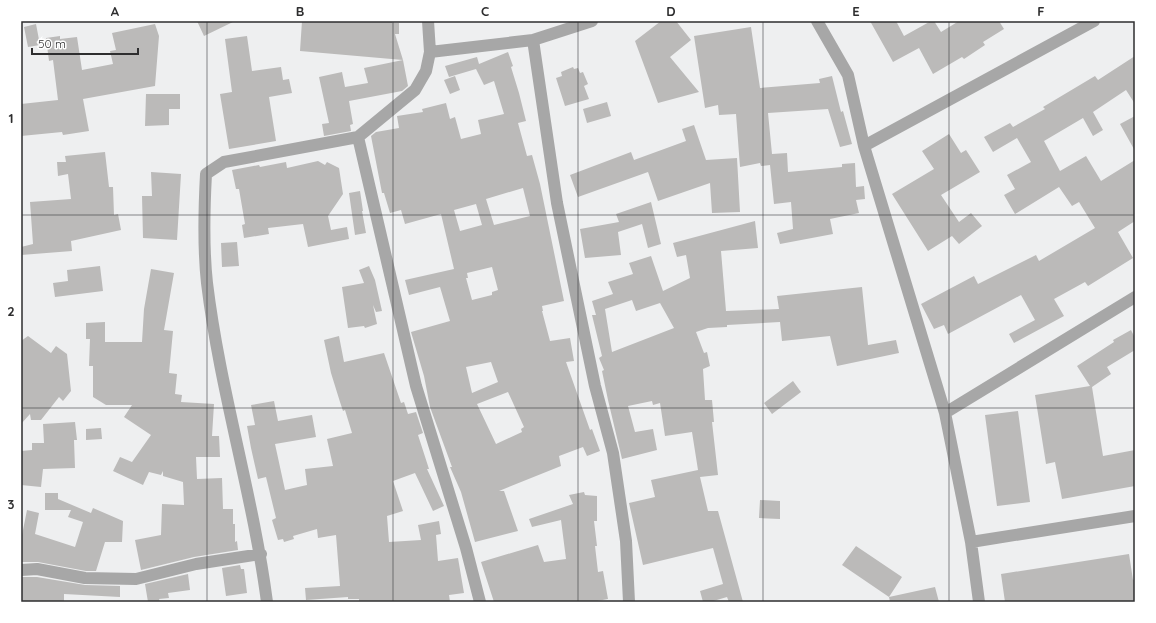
<svg xmlns="http://www.w3.org/2000/svg" width="1156" height="623" viewBox="0 0 1156 623" font-family="Quicksand,sans-serif">
  <style>
    .building { fill: #bbbab9; fill-rule: evenodd }
    .lines { fill: none; stroke-linecap: round; stroke-linejoin: round }
    .street { stroke: #a7a7a7; stroke-width: 12 }
    .grid { fill: none; stroke: #2e2e2f; stroke-width: 1; stroke-opacity: 0.55 }
    .neatline { fill: none; stroke: #2e2e2f; stroke-width: 1.5 }
    .grid-label { font-size: 13px; text-anchor: middle; font-weight: bold; fill: #2e2e2f }
  </style>
  <rect width="100%" height="100%" fill="#eeeff0"/>
  <path class="building" d="M197,21H235L204,36Z
    M302,21H392V23H399V34H395L403,60L300,51Z
    M661,21H676L691,40L670,57L699,92L658,103L635,41Z
    M870,21H896L904,36L931,21H934L941,32L959,21H999L1004,29L983,42L985,45L964,59L962,57L933,74L919,48L893,62Z
    M36,24L40,45L28,47L24,27Z
    M155,24L159,36L155,86L83,99L89,131L63,135L62,132L21,136V104L58,100L53,60L49,61L46,38L60,36V39L77,37L82,70L113,64L110,51L116,50L112,33Z
    M751,27L760,88L820,83L819,79L832,76L841,112L843,111L852,144L840,147L828,109L768,113L772,154L787,153L788,172L842,167V164L855,163L856,187L864,186L865,199L856,200L859,213L830,219L833,234L780,244L777,233L793,229L791,202L774,204L770,165L761,166L760,163L740,167L736,114L719,115L718,105L705,108L694,36Z
    M247,36L252,71L281,67L283,80L289,79L292,93L269,97L276,141L229,149L220,94L232,92L225,39Z
    M508,52L513,66L511,67L519,93L526,121L518,123L527,156L532,155L540,184L564,301L542,306L543,311H542L550,341L570,338L574,361L566,362L590,430L592,429L600,451L587,456L583,447L559,456L561,466L499,491H504L518,531L475,542L461,492L450,467H452L430,407L424,376L411,332L450,321L440,287L409,295L405,280L454,269L441,214L405,224L401,210L390,213L384,193H382L371,136L376,132L399,128L397,116L423,112L422,109L446,103L450,119L455,117L461,139L481,134L478,120L504,114L494,81L484,85L476,69L449,77L445,66L477,57L479,64ZM523,188L530,216L494,225L486,199ZM476,204L482,225L460,231L454,210ZM492,267L498,290L492,292V295L472,300L466,278H468L467,273ZM491,362L498,382L472,393L466,367ZM508,392L524,427L521,429L522,432L496,444L477,404Z
    M1135,56V104L1126,90L1093,112L1103,130L1093,136L1083,118L1044,141L1060,171L1086,156L1101,181L1135,160V221L1118,232L1133,258L1088,286L1085,282L1054,299L1064,316L1014,343L1009,334L1035,320L1021,295L948,334L944,325L934,329L921,304L974,276L978,284L1036,255L1039,261L1095,228L1079,202L1072,206L1059,187L1015,214L1004,195L1015,189L1007,175L1031,162L1017,138L993,152L984,137L1010,123L1013,127L1045,109L1043,107L1095,76L1098,80Z
    M403,60L408,86L402,91L349,101L353,124L350,125L351,131L324,136L322,124L329,123L319,77L342,72L345,87L368,83L364,68Z
    M573,67L574,69L578,68L580,73L583,72L588,84L584,86L589,99L565,106L556,78L562,76L561,72Z
    M455,76L460,90L450,94L444,80Z
    M146,94H180V109H169V125L145,126Z
    M607,102L611,116L587,123L583,109Z
    M1135,116V151L1120,124Z
    M694,125L706,160L737,158L740,212L712,213L710,183L658,201L648,172L578,197L570,175L631,152L634,160L686,141L682,129Z
    M949,134L961,153L966,150L980,172L941,195L959,222L971,213L982,226L959,244L952,236L928,251L892,194L934,169L922,151Z
    M105,152L109,187H113L114,215L118,214L121,230L71,241L72,251L21,255V247L33,244L30,202L71,199L68,174L58,176L57,162H66L65,156Z
    M318,161L325,165L327,162L339,168L343,194L328,216L331,230L347,227L349,239L308,247L303,224L268,228L269,234L244,238L242,225L245,224L239,189H236L232,170L259,165L260,167L286,162L287,168Z
    M151,172L181,174L177,240L143,238L142,196H152Z
    M360,191L363,211H362L366,233L355,235L349,193Z
    M651,202L661,244L648,248L642,224L618,232L621,255L585,258L580,229L619,222L616,214Z
    M755,221L758,248L721,251L726,311L779,309L777,296L862,287L868,345L896,340L899,353L837,366L830,336L782,341L780,322L727,325V327L708,328L696,332L704,353L707,352L710,366L703,369L705,400H712L714,422H712L718,475L700,477L708,511H718L743,602H729L727,597L710,602H703L700,591L723,584L713,548L643,565L629,503L655,497L651,480L698,470L692,432L665,436L660,403L653,405L652,401L628,406L635,432L653,429L657,450L622,459L608,400L602,371L604,370L599,358L602,356L592,315H596L592,301L613,294L608,282L633,274L629,263L651,256L663,291L690,278L686,255L677,257L673,243ZM632,300L636,311L660,303L674,328L612,352L605,309Z
    M237,242L239,266L222,267L221,243Z
    M100,266L103,291L55,297L53,283L68,281L67,270Z
    M369,266L375,280L382,311L376,312L373,305L377,324L365,328L364,326L348,328L342,287L364,283L359,270Z
    M151,269L174,273L164,330L173,331L169,373L177,374L175,394L182,395L181,402L214,404L212,436H219L220,457H196L197,479L222,478L223,509H233V524H235V542L237,541L238,550L194,557L141,570L135,540L161,535L162,504L184,505L183,482L163,476V471L161,475L149,472L143,485L113,471L120,457L132,462L151,435L124,417L132,405H106L93,397V366H89L90,339H86V323L105,322V342H142L144,309Z
    M1131,330L1135,338V350L1107,367L1111,374L1092,387L1103,456L1135,450V486L1062,499L1055,462L1046,464L1035,395L1090,386L1077,366L1114,342L1113,340Z
    M28,336L51,353L56,346L67,354L71,391L63,401L59,397L41,420H31L30,414L21,424V341Z
    M339,336L344,362L384,353L401,403L404,402L408,414L416,412L423,433L418,435L429,469H427L444,506L433,511L415,473L393,481L403,511L387,516L389,542L421,540L418,525L439,521L441,534L436,535L438,561L458,558L464,593L449,595L450,602H359V599H348V597L306,600L305,588L340,586L336,535L318,538L317,529L293,536L294,539L284,542L283,539L278,540L272,520L276,518L266,477L258,479L251,448L247,426L255,425L251,405L274,401L278,421L312,415L316,437L275,444L285,490L307,485L305,469L333,466L327,439L352,433L345,410L343,411L340,402L331,373L324,340Z
    M793,381L801,392L772,414L764,403Z
    M1018,411L1030,502L997,506L985,415Z
    M75,422L77,440H74L75,468L43,469L41,487L21,485V451L32,450V443H44L43,424Z
    M101,428L102,439L86,440V429Z
    M584,492L585,495L597,496V521H594L597,546H595L598,572L603,571L608,599L592,602H494L481,562L538,545L544,562L566,559L561,520L532,527L529,519L573,504L569,495Z
    M45,493H58V499L91,513L93,508L123,521L122,542H105L96,571H86L38,562H21V540L27,510L39,513L35,534L75,547L83,522L68,517L71,510H45Z
    M760,500L780,501V519L759,518Z
    M856,546L902,577L889,597L842,565Z
    M1129,554L1133,580L1135,579V602H1005L1001,574Z
    M240,565L241,569H244L247,593L226,596L222,568Z
    M188,574L190,590L168,593L169,598L159,599L160,602H148L145,584Z
    M21,577H37L85,585L120,586V597L64,594V602H21Z
    M935,587L939,602H890L889,597Z"/>
  <g class="lines">
    <path class="street" d="M817,21L848,75L864,146L945,413L971,542L979,602
      M533,40L557,203L595,386L613,453L626,541L629,602
      M430,52L533,40L592,21
      M358,137L416,386L466,548L480,602
      M864,146L1094,21
      M945,413L1135,297
      M971,542L1135,516
      M21,570L37,569L85,578L136,579L196,564L261,554
      M267,602C253,495 220,391 207,283C203,247 204,211 206,174L224,162L358,137L415,90L426,71L430,52L428,21"/>
  </g>
  <path class="grid" d="M207,21V602M393,21V602M578,21V602M763,21V602M949,21V602M21,215H1135M21,408H1135"/>
  <rect width="1156" height="623" fill="none" stroke="#ffffff" stroke-width="44"/>
  <path d="M32 48v6h106v-6" fill="none" stroke="#2e2e2f" stroke-width="2"/>
  <text x="38" y="48" font-size="12" fill="#2e2e2f" stroke="#ffffff" stroke-width="3" paint-order="stroke">50 m</text>
  <rect x="22" y="22" width="1112" height="579" class="neatline"/>
  <g class="grid-label">
    <text x="115" y="16">A</text>
    <text x="300" y="16">B</text>
    <text x="485" y="16">C</text>
    <text x="671" y="16">D</text>
    <text x="856" y="16">E</text>
    <text x="1041" y="16">F</text>
    <text x="11" y="123">1</text>
    <text x="11" y="316">2</text>
    <text x="11" y="509">3</text>
  </g>
</svg>
